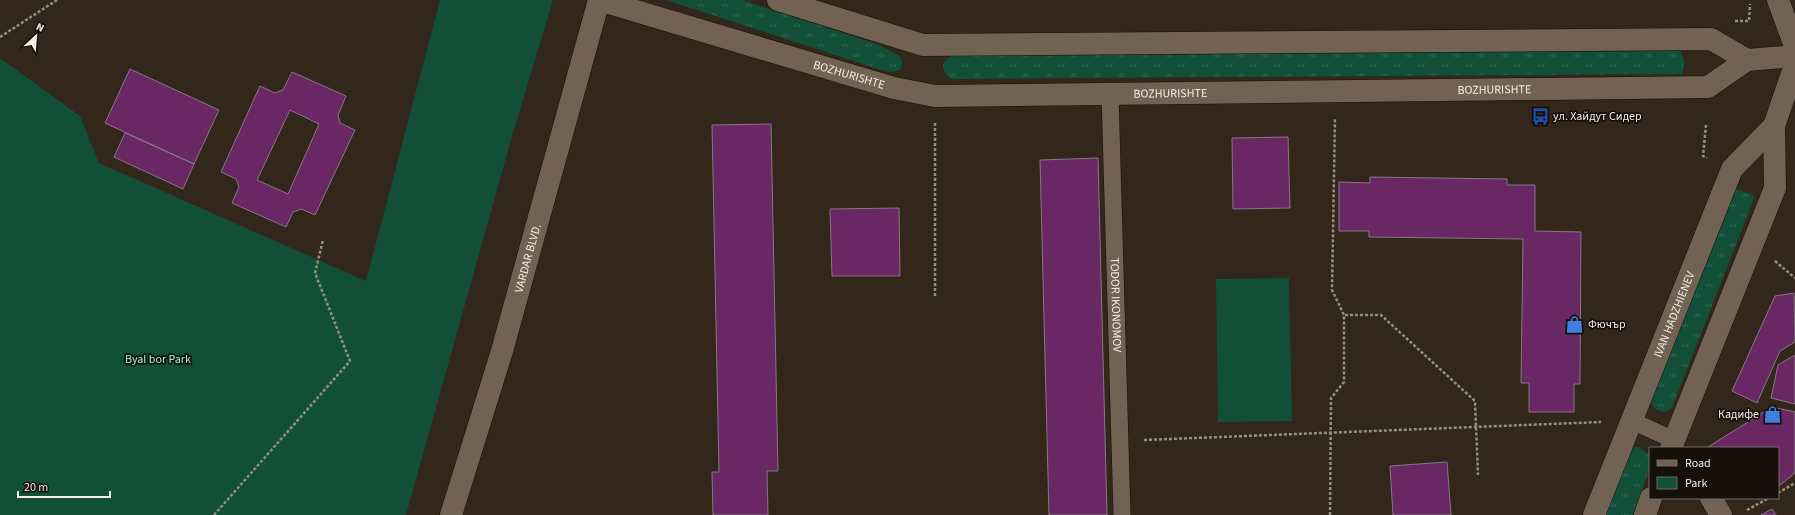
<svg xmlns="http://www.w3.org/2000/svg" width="1795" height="515" viewBox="0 0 1795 515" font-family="'Source Sans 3',sans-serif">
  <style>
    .grass { fill: url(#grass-tufts) }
    .park { fill: #114f39 }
    .building { fill: #692864; stroke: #887785; fill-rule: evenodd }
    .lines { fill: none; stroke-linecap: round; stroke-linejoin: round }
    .lane-casing { stroke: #1a0f05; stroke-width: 18 }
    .street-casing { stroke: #1a0f05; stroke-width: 23 }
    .secondary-casing { stroke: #1a0f05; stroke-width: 23 }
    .path { stroke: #998e84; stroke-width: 2.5; stroke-dasharray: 3 2; stroke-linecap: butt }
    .lane { stroke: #716254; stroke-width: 17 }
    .street { stroke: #716254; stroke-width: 22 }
    .secondary { stroke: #716254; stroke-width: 22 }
    .labels { text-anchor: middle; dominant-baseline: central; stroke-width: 3.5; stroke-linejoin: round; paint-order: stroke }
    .street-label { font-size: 12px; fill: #f5ece4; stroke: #16100b }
    .poi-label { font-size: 12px; fill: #f5ece4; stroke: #16100b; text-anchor: start }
    .park-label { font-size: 12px; fill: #91fecf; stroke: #16100b }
  </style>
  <defs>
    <pattern id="grass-tufts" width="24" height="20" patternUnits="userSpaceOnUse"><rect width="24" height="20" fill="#114f39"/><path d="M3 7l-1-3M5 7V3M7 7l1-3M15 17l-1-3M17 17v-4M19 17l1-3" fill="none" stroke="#346856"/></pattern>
  </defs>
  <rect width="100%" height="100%" fill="#33261a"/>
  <path class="grass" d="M666,0H742L877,44L901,57C904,70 900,72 888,72Z
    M1680,51C1685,60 1685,65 1682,74L952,79C945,75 943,71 943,63L951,56Z
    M1731,187L1755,196L1672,408C1662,415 1654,411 1650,400Z
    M1635,447H1639L1650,455V468L1633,515H1605L1629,452Z"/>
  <path class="park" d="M440,0H553L511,140L406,515H0V58L80,116L99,163L366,281Z
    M1289,278L1292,421L1218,422L1216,279Z"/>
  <path class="building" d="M130,69L219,110L194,164L105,123Z
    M292,72L346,96L338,115L340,123L355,130L315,215L301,209L293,212L286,227L232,203L239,187L236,179L221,172L260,86L275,93L283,90ZM290,110L319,124L288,194L257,180Z
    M771,124L778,471H767L768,515H713L712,472H719L712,125Z
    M125,133L194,164L183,189L114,157Z
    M1288,137L1290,208L1233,209L1232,138Z
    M1098,158L1107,515H1049L1040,160Z
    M1370,177L1507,179V185H1535V231L1581,232L1580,384H1574V412H1529V383H1521L1523,239L1369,237V231H1339V182L1370,183Z
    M899,208L900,276H832L830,209Z
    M1794,293L1795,342L1780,351L1757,403L1732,391L1775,296Z
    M1795,355V404L1771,398L1778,365Z
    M1772,407L1795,412V473L1779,486L1778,448H1708V447Z
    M1447,462L1451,515H1393L1390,466Z
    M1772,509L1776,515H1761Z"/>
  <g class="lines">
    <defs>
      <g id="lane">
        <path id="s1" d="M1110,94L1122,515"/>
        <path d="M1632,421L1674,440"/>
      </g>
      <g id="street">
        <path d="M1778,0L1795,46"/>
        <path d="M1671,448L1775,188L1774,126L1795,65"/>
        <path d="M1711,498L1721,515"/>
        <path id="s2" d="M1594,515L1732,169L1774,126"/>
        <path d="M1645,515L1651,498"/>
      </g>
      <g id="secondary">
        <path id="s3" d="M599,0L894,88L935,96L1708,87L1747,60L1795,56"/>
        <path d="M778,0L923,45L1711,39L1747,60"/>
        <path id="s4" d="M451,515L502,351L599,0"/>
      </g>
    </defs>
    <use href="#lane" class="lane-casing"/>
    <use href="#street" class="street-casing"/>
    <use href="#secondary" class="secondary-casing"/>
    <path class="path" d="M1735,21H1749L1750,4
      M0,37L57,0
      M1706,125L1703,156L1707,158
      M1775,261L1795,278
      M935,296V122
      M1345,315H1381L1475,401L1478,475
      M1144,440L1601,422
      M1778,493L1795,483
      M1747,510L1769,498
      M214,515L350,361L315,273L323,240
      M1330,515L1331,398L1344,382V315L1332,290L1335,118"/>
    <use href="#lane" class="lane"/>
    <use href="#street" class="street"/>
    <use href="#secondary" class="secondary"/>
  </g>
  <defs>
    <symbol id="bus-bare" viewBox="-9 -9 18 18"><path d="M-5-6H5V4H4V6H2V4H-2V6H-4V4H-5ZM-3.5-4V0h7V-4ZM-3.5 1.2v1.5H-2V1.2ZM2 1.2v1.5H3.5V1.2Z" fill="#1a4fb4" stroke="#16100b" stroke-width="2.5" paint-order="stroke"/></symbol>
    <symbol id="shop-bare" viewBox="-9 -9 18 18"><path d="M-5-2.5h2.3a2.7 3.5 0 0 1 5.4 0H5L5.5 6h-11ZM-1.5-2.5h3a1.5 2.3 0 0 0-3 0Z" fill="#3f7fe0" stroke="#16100b" stroke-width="2.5" paint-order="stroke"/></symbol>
  </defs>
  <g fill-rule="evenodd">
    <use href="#bus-bare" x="1528" y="104" width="25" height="25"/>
    <use href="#shop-bare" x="1562" y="312" width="25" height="25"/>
    <use href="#shop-bare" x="1760" y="402" width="25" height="25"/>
  </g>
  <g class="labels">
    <g class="street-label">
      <text stroke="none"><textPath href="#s3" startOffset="261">BOZHURISHTE</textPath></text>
      <text stroke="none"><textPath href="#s3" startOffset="909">BOZHURISHTE</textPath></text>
      <text stroke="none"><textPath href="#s3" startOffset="585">BOZHURISHTE</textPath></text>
      <text stroke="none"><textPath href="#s4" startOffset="268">VARDAR BLVD.</textPath></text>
      <text stroke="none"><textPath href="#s1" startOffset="211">TODOR IKONOMOV</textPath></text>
      <text stroke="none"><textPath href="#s2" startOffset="216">IVAN HADZHIENEV</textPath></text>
    </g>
    <g class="poi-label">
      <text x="1553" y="116">ул. Хайдут Сидер</text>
      <text x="1588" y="324">Фючър</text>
      <text x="1759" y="414" text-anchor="end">Кадифе</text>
    </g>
    <g class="park-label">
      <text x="158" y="359">Byal bor Park</text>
    </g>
  </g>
  <rect x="1649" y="447" width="130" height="52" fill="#16100b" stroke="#6f6862"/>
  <rect x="1657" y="460" width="20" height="6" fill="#716254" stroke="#6f6862"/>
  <text x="1685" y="467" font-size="12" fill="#f5ece4">Road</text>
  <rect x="1657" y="477" width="20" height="12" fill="#114f39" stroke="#6f6862"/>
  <text x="1685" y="487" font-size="12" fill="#f5ece4">Park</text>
  <g transform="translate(36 36) rotate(26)" stroke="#16100b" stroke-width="3" paint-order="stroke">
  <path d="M0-3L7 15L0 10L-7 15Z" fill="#f5ece4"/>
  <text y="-6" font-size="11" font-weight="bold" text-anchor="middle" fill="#f5ece4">N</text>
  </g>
  <path d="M18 491v6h92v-6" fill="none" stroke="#f5ece4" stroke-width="2"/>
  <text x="24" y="491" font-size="12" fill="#f5ece4" stroke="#16100b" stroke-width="3" paint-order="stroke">20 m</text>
</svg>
